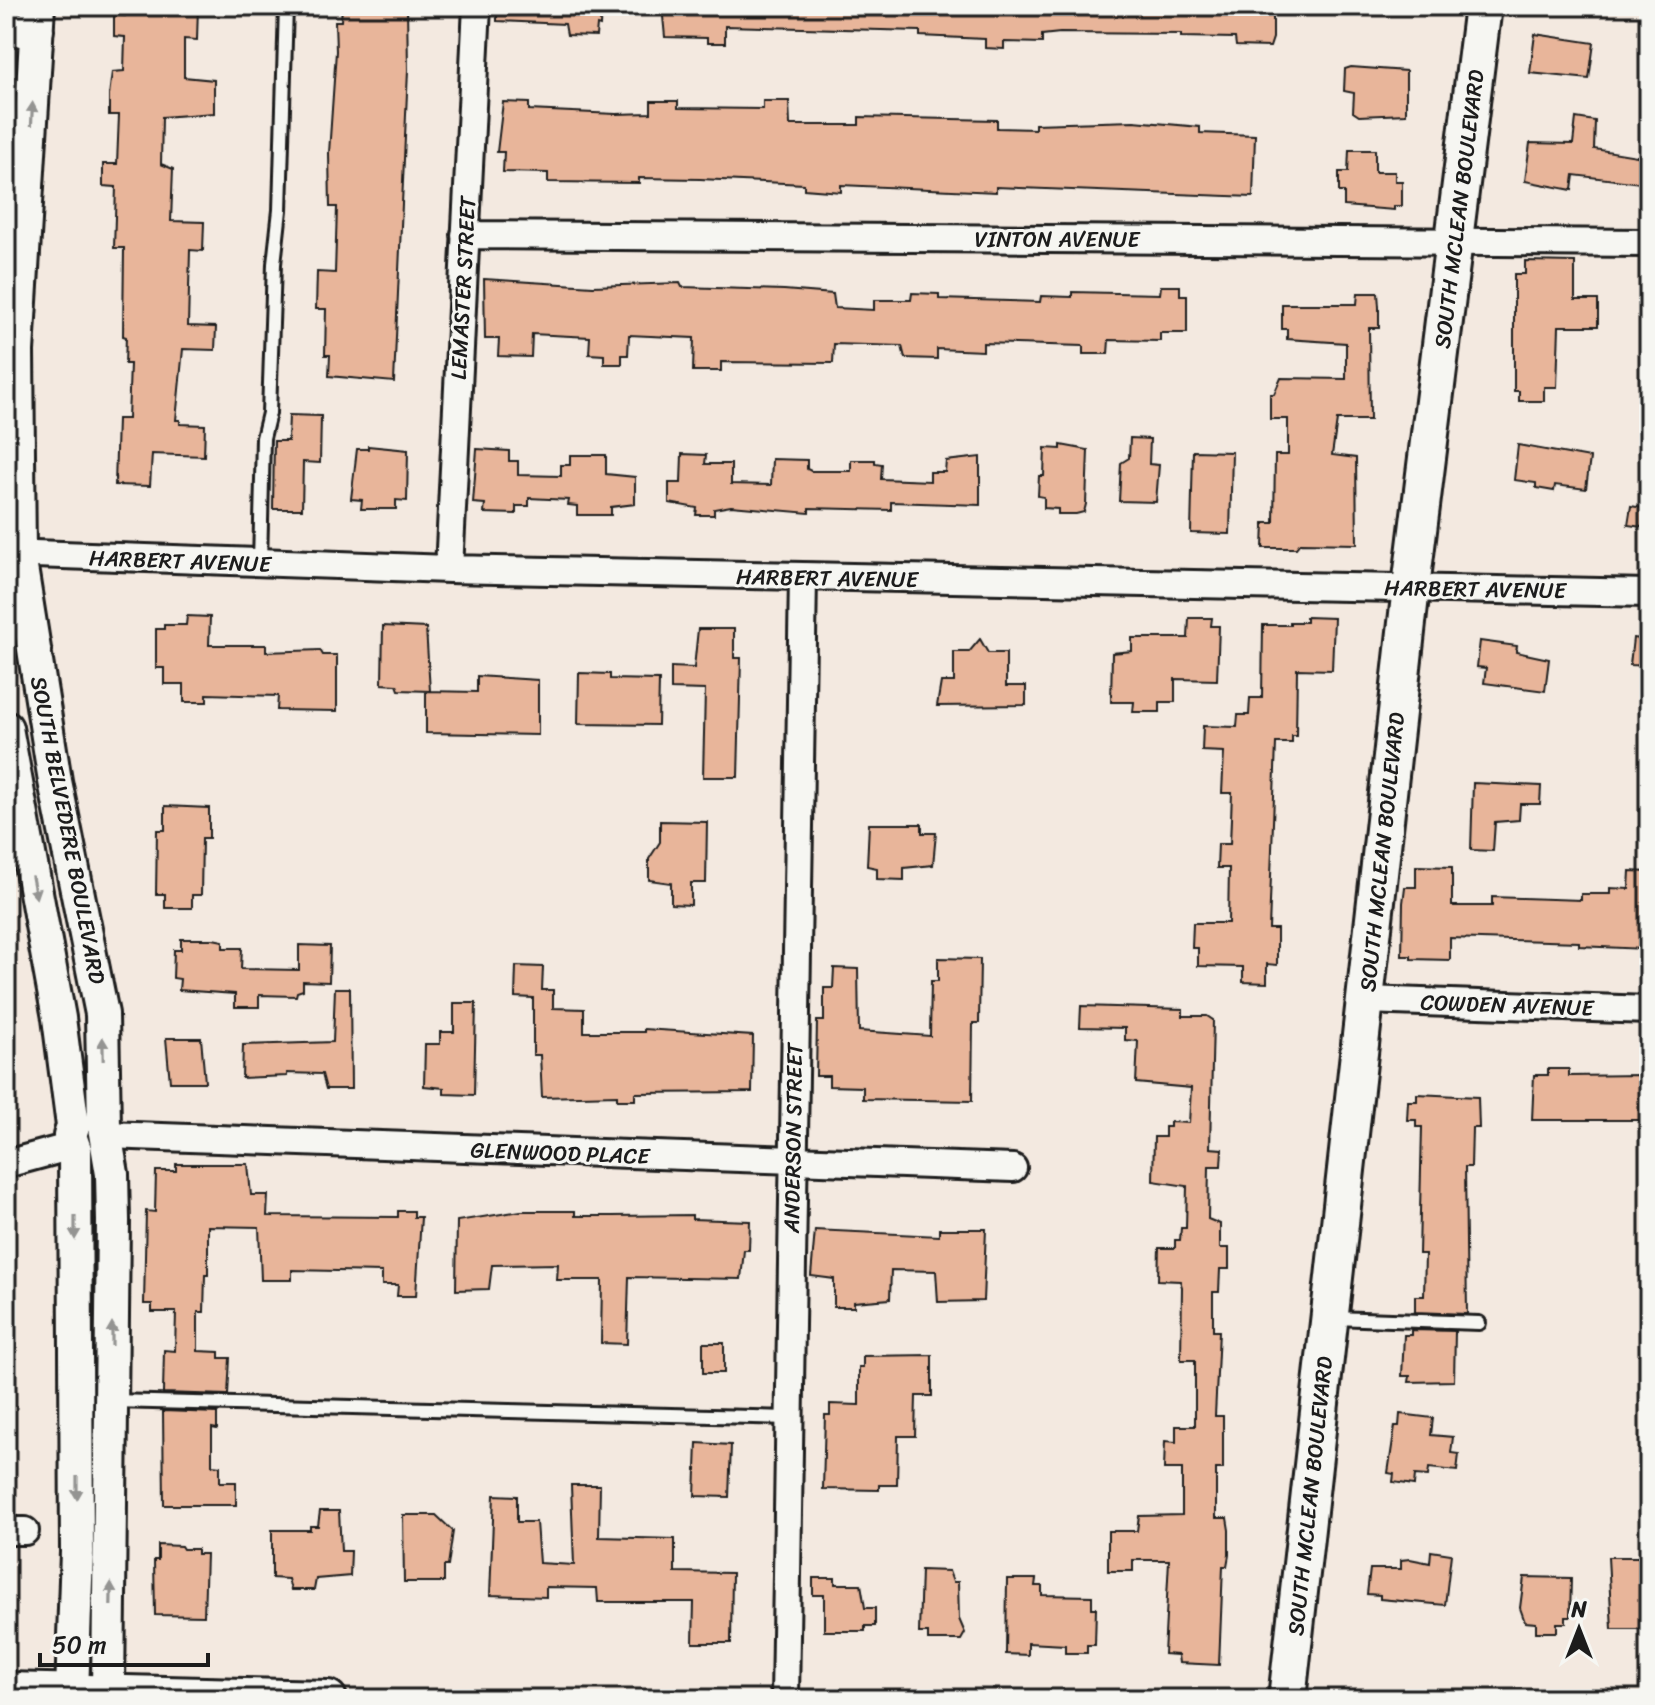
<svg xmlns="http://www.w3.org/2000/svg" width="1655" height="1705" viewBox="0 0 1655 1705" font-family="Sriracha,sans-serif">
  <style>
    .building { fill: #e8b59a; stroke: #1c1c1c; stroke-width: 2 }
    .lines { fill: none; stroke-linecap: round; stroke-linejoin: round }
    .service-casing { stroke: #1c1c1c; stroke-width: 18 }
    .minor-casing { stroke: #1c1c1c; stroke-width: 32 }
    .tertiary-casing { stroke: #1c1c1c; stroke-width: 38 }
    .secondary-casing { stroke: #1c1c1c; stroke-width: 42 }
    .service { stroke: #f6f6f2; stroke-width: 12 }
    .minor { stroke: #f6f6f2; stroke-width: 26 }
    .tertiary { stroke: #f6f6f2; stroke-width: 32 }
    .secondary { stroke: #f6f6f2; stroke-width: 36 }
    .oneway { fill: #949492 }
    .labels { text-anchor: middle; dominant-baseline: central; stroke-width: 6; stroke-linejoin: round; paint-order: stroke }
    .street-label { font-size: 22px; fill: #1c1c1c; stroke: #f6f6f2 }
  </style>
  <rect width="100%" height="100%" fill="#f3e9e0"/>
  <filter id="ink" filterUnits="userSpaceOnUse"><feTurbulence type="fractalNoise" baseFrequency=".0125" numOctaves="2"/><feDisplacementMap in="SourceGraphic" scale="16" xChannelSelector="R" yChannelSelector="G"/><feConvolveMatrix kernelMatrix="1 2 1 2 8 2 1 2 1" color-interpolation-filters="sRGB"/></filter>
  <g filter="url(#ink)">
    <path class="building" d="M125,6H198L197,40L184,39V77L214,80V113L162,117L161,164L173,169L171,221L204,222L203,251L190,250L188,326L216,327L215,350L183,349L176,420H180V424L205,425L204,456L152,454L150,486L115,485L117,419H128L130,364H125L126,337L123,336L124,248H114L116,187L103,186V164H117L119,115H109V95L112,72L124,71L125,37L114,36V15L125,16Z
      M342,6H407L408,70L394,382L329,376L330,355H325L326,309H316L317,272L335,273L337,207H330L329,153L336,51L335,21H341Z
      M497,6H601L600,26L597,25L596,36L567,35L565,24L497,21Z
      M662,6H1273V38L1270,47L1236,46L1235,38L1181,37V34L1060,33L1042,35V43L1004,42V49L985,48V39L920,36V31L725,26V43H707V38L665,37Z
      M1535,34L1594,43L1589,79L1530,73Z
      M1351,67L1406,71V114L1359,116L1353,112L1354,93L1344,91L1345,69Z
      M651,101H678V108L763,109V101H789L790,125H859V117L997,120V128L1035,129V124L1134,121L1200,127V133L1255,135L1253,197L996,187V192L841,185V192L804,189V184L700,179L639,178V183L548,182V173L503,172L504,152H497L503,102L529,103V110L616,114L651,113Z
      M1576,118L1595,121L1594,149L1649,158L1648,184L1574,175L1572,190L1525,181L1530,143L1573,144Z
      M1349,150H1375V172H1395V181H1402V206H1394V210L1344,206V192H1339V172H1348Z
      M1525,261L1575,262V300H1598V326H1559L1557,387H1544V401H1519V391H1514V274H1525Z
      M484,279L593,286L680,283L682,287L784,290L833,294L835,308L874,310V300H911L912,293L939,294V299L1040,302L1041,296L1072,297V292L1160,294L1161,286H1180V295H1187V333H1160V341L1109,340L1108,354H1083V346L983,343V351L937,349V359L905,358L902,346L834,344L833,363L721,362V371H693L694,338L629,335L628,355H622V364H604V355L589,354L590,337L532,334L531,357L498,356L499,339H485Z
      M1358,293H1378L1379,307V328H1369L1370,420H1337L1332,455L1356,458L1357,544L1300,543L1296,548H1263L1264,523H1274L1275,455H1288V419H1270V394H1274L1281,378L1346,379V343L1287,339V329H1282V304H1357Z
      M289,415L321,416L320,463L303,462L302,509H273L274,441H288Z
      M1130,438L1150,439L1149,464L1159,465L1156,502L1119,501L1121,463L1129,458Z
      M1061,445L1088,450L1086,504L1084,512L1076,514H1058V509L1044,508V497L1038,496L1039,476H1044L1045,448L1061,449Z
      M1518,445L1590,458L1586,489L1555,485L1554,491L1536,488V483L1514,480Z
      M368,446L408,450L407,501L396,500V509H361L362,500L351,499L357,449H368Z
      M477,449L509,451V461H518V475L561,476V465H570V455H606V474L635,477V504L611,507V515H577V506L568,505L569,500L529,498V506H516V514L484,513L485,504L473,503Z
      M1193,451L1232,452L1230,534L1191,533Z
      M682,454L706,455L705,464H731V484L771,485L772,459L807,460V469L811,471H851V460H875V463L882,464L881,479L930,481V472H945L946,461L980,457V505L891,502V510L809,508V513L731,506L714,509V515H696L697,508L669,503V483H681Z
      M1631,506L1649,509V528L1628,525Z
      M187,616L210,617L209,645H266V652L320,650L323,655H337V711L277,710L278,696L207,694V702H184V684H164V668H156V629H164V625H186Z
      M1306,617L1334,618L1332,670L1297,669L1296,736H1292V743H1276L1269,929H1277V965L1267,964V983L1243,982V967L1198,966V948H1192L1193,923H1228L1229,868H1217L1218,844H1230L1232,793H1222L1224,752L1202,751L1203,726L1237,727L1238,715H1249L1250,698H1262L1263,625H1290V622H1306Z
      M1189,618H1212L1211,626H1219L1217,680L1175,679V702H1160V712H1133L1134,702H1111L1112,653L1132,651V638H1188Z
      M383,626L426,628L430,691L399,690L397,685L382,684Z
      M698,629H734V658H741L738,777H703L705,690L671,689V667L694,668Z
      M1633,638L1649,640V666L1630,665Z
      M980,639L988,653H1006V686H1026V705L937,706L941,682H954V652H969Z
      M1480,641L1517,646L1516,652L1549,659L1545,691L1484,683L1486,668L1477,667Z
      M579,673L610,674V679L659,680L658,725L578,724Z
      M477,676L538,680V735L426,733V691L477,692Z
      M1473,783L1541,786L1540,804H1520L1519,820L1495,822L1493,851L1471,850Z
      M165,806L209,808V838H202L201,895H192V908H165V894H156L157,830H165Z
      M660,821L707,822L706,883H691V905L671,904V883L649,880V859L660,842Z
      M869,824H922V833H936L933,865L904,868V880L877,879V868L867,866Z
      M1416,866L1452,867V906H1492V897L1581,900V894H1610V888L1629,889L1630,871L1649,872L1645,949L1579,946V942L1450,938V960L1411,959V956H1402L1403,903L1405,887H1416Z
      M181,939H213L223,941V948H242L241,969L299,970V945L330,946L329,982L303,981V990L297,992L296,996L259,995V1007H235V994L179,990L180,979L173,978L174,950H181Z
      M938,958L980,959L979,1023H973L972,1101L863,1099V1087L829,1086V1076H816L817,1021H824V988H833L834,968L858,969L859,1031L930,1036L931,981H938Z
      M516,966L543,967L542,990H553V1008L584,1009V1032H644V1029L753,1036L752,1092L635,1093V1100H617V1095L542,1097L540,1055H533V998L515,997Z
      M335,988H350L351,1089H326L322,1074L287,1073V1076L242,1078L243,1045L333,1042Z
      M454,1003H476L474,1095L444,1094V1088L424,1086L425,1044H440V1032H454Z
      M1081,1006L1183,1009V1016H1207L1213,1020L1210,1148L1222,1149L1221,1166H1209L1208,1219L1220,1224V1248H1229V1269H1220L1219,1292H1213V1331H1219L1215,1416H1223V1469H1216V1518H1227L1229,1530V1555L1227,1566H1223L1219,1665L1179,1663L1178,1655L1164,1654L1169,1560H1133V1571H1108V1531H1137L1139,1516L1182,1515V1469H1164L1165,1441L1176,1442V1426H1195V1360H1181L1182,1287L1180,1281L1158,1280L1159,1248H1175V1240H1180L1181,1228H1186L1187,1186L1153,1181L1154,1137H1165V1127H1170V1122L1189,1123L1191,1088L1136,1083L1138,1041L1125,1040V1028L1080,1027Z
      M166,1038H201L205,1082H170Z
      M1548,1069H1569V1076L1640,1075L1643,1120H1532L1534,1075H1548Z
      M1417,1094L1478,1097L1479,1128H1472L1471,1167H1465L1467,1314L1415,1312V1296H1424L1425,1254H1419L1422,1127H1416V1120H1407L1408,1101H1417Z
      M176,1164H248L251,1195H268L267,1216L398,1217V1211H414V1217H421L416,1296H397L398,1285H382V1272L292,1270V1280H261L259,1227L208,1226V1275H205L204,1312H198V1351L219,1352V1358H230L228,1395L163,1393L164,1350L175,1351L176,1312H152V1304H144L146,1211L155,1212L156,1171H176Z
      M521,1211H575V1216H612L692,1215V1219L750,1221L749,1250H744L741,1279L629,1277L627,1344L601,1343L602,1280H557L558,1264L492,1265L489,1289L456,1290L457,1221Z
      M939,1229H986L983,1301L938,1302L936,1271L891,1270L890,1299L854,1302V1307H834V1279L811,1276L815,1230L939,1236Z
      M1411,1330L1455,1331L1454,1381L1409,1382L1410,1376H1402L1404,1335H1411Z
      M703,1343H724V1373H703Z
      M932,1355V1396H916L915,1436H898L897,1485H879V1490L823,1489L825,1415H830V1404L859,1405V1367H863V1356Z
      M163,1411L217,1413V1429L212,1428V1465L220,1466V1482H236V1505H164Z
      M1400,1414L1433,1418L1431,1435L1453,1437L1451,1453L1459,1454L1457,1471L1429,1468L1428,1476L1415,1475L1414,1485L1393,1482L1394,1474L1388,1473L1395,1426H1399Z
      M697,1443L731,1445L729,1497L695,1496Z
      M571,1485H600L599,1537L675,1539V1572L732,1573L731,1643H693L694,1602H598L597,1588L546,1587V1597L490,1595L494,1495L517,1496V1522H536L539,1563L574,1565Z
      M320,1511H339L341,1551H351L350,1576L316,1579L314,1590H291L288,1579L272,1578V1530H310V1526H318Z
      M403,1515H436L453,1531L448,1566H444V1582H404Z
      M158,1545L181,1546L183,1549H197V1554H206L204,1616L155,1615L154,1560H158Z
      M1431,1551L1451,1554L1445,1605L1380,1599V1595L1367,1594L1370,1569H1401V1560L1410,1559L1430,1563Z
      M1608,1557H1649V1629H1612Z
      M921,1570L949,1571L953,1582H958L959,1619L965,1633L961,1640H928V1633H919Z
      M1524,1577L1571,1578L1570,1617H1566V1623H1557V1632H1536V1623L1525,1622L1520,1608Z
      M813,1578H835V1584H861L865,1608H875V1626H865V1631H824V1595H813Z
      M1007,1579H1036L1035,1586H1042V1595L1092,1596V1608H1096L1095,1645H1087V1653H1065V1645L1028,1643V1655L1006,1654Z"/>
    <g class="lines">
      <defs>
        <path id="service" d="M260,563L263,438L269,413L274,264L280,210L286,6
          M1333,1318L1479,1323
          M112,1401L789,1418"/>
        <path id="minor" d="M465,235L1649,243
          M6,553L449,569L1649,593
          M449,569L477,6
          M1366,1000L1649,1010
          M107,1135L1013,1168
          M6,1164L72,1146
          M6,1531H25
          M785,1699L803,577"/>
        <path id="tertiary" d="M38,6L17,351L19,555L55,781L102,1014L104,1127L112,1174L113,1221L108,1692L105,1699
          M6,29L37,30
          M6,728L59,1018L73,1126L70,1136L75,1150L77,1552L72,1692L77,1699"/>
        <path id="secondary" d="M6,1691L328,1699
          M1287,1699L1411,587L1483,6"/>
      </defs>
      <use href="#service" class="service-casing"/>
      <use href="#minor" class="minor-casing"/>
      <use href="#tertiary" class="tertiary-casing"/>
      <use href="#secondary" class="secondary-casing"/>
      <use href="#service" class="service"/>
      <use href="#minor" class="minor"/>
      <use href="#tertiary" class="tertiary"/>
      <use href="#secondary" class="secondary"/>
    </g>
    <defs><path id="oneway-solid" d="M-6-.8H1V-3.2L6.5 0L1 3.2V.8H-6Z" transform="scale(2)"/></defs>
    <g class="oneway">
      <use href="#oneway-solid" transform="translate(32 114) rotate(-87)"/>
      <use href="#oneway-solid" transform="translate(34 887) rotate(79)"/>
      <use href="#oneway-solid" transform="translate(103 1049) rotate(-91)"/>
      <use href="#oneway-solid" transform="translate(75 1228) rotate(90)"/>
      <use href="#oneway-solid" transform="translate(112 1334) rotate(-90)"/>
      <use href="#oneway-solid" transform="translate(77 1488) rotate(90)"/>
      <use href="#oneway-solid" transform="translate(111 1594) rotate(-89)"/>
    </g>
  </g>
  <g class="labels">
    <g class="street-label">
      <text transform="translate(1459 209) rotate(-83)">SOUTH MCLEAN BOULEVARD</text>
      <text x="1057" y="239">VINTON AVENUE</text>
      <text transform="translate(463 288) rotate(-87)">LEMASTER STREET</text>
      <text transform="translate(180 561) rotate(2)">HARBERT AVENUE</text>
      <text transform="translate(827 578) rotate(1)">HARBERT AVENUE</text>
      <text transform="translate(1475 589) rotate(1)">HARBERT AVENUE</text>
      <text transform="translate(68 830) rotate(79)">SOUTH BELVEDERE BOULEVARD</text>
      <text transform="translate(1382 852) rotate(-84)">SOUTH MCLEAN BOULEVARD</text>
      <text transform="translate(1507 1005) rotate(2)">COWDEN AVENUE</text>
      <text transform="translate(793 1138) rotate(-89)">ANDERSON STREET</text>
      <text transform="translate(560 1153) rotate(2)">GLENWOOD PLACE</text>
      <text transform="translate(1310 1496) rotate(-84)">SOUTH MCLEAN BOULEVARD</text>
    </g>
  </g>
  <rect width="1655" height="1705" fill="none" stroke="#f6f6f2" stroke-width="32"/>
  <rect x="16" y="16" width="1623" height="1673" fill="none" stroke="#1c1c1c" stroke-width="3" filter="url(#ink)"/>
  <g transform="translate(1579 1629)" stroke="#f6f6f2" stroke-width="6" paint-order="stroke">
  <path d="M0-6L14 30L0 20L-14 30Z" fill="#1c1c1c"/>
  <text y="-12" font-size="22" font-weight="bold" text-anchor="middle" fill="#1c1c1c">N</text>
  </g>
  <path d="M40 1653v12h168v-12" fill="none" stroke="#1c1c1c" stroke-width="4"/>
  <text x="52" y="1653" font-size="24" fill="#1c1c1c" stroke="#f6f6f2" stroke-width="6" paint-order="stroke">50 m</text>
</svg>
